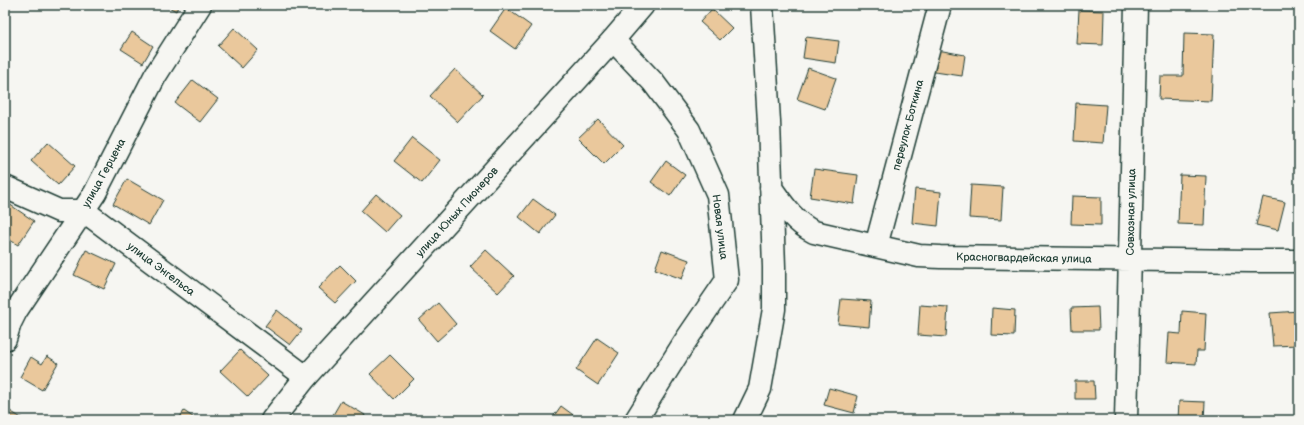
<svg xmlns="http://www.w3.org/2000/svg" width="1304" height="425" viewBox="0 0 1304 425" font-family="'Balsamiq Sans',sans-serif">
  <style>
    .building { fill: #eac89c; stroke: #1f3d34 }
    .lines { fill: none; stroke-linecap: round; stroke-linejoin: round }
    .street-casing { stroke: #1f3d34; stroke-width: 25 }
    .secondary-casing { stroke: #1f3d34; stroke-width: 25 }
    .street { stroke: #f6f6f2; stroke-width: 22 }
    .secondary { stroke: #f6f6f2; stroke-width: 22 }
    .labels { text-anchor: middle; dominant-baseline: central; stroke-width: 4; stroke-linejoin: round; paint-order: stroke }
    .street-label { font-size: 11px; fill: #1f3d34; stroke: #f6f6f2 }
  </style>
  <rect width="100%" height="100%" fill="#f6f6f2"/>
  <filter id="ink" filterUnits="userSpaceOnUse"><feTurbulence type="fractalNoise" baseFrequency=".025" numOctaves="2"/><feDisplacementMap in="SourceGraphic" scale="8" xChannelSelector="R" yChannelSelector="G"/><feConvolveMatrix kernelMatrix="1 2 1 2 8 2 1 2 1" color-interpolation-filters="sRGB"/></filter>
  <g filter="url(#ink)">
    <path class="building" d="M165,5H179L176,11Z
      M287,5H300L297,11Z
      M506,8L531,26L515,49L490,31Z
      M712,9L732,28L720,40L700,22Z
      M1079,10L1104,11L1103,45L1077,44Z
      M234,28L258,50L242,68L218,46Z
      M132,32L153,46L143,63L121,49Z
      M1184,33L1214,34L1211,101L1159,99L1160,76H1183Z
      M806,37L839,41L836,63L803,58Z
      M932,49L965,55L962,76L928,71Z
      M808,68L836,78L825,109L797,99Z
      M455,69L483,95L458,122L430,96Z
      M193,80L218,99L200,122L175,103Z
      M1076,103L1106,105L1103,143L1074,141Z
      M598,119L623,145L604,164L578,138Z
      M412,138L440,160L422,183L394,161Z
      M48,142L75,166L58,185L31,161Z
      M666,161L685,175L670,196L651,182Z
      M814,169L858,175L854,204L810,197Z
      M1180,175L1206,176L1204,225L1178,224Z
      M127,179L163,200L149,225L113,204Z
      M971,185L1003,187L1001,220L969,218Z
      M915,189L941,192L938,226L912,223Z
      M376,194L400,215L385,232L361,211Z
      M1072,196L1101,197V225L1071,224Z
      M1263,197L1285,202L1278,230L1256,225Z
      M533,199L555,215L540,234L519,217Z
      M9,204L34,221L18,245L5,237V210Z
      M86,250L116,264L104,289L74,275Z
      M486,250L514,276L498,293L470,267Z
      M662,250L689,260L682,279L655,269Z
      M340,265L356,281L335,303L318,288Z
      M841,299L871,301L869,327L838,324Z
      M438,303L456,324L437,341L419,320Z
      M920,305L948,307L946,337L918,335Z
      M1098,307L1099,330H1072L1071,308Z
      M992,308L1015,310L1014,336L991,335Z
      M277,310L302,330L290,345L265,326Z
      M1182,311L1206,313L1204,351H1197L1196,364L1167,362L1169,333L1181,334Z
      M1299,311V345L1273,346L1270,313Z
      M597,338L619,353L598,385L576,370Z
      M240,350L268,376L248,397L220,371Z
      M390,355L414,379L394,399L370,374Z
      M47,356L58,363L42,390L20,377L31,357L42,364Z
      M1075,381H1094L1095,399H1075Z
      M829,388L858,396L854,413L824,405Z
      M341,401L365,415L363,420H330Z
      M1179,401L1205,402L1204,420H1178Z
      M561,406L580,420H551Z
      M5,408L23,419V420H5Z
      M184,411L197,420H178Z"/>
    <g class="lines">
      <defs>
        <path id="street" d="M613,40L653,82L689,130L718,195L727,280L684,343L636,420
          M5,187L59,211H84L306,377
          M771,188C783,205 795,223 814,232L919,256L940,257L1251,261H1299
          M876,246L940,5
          M5,339L10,323L16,311L95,193L155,76L200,5
          M745,420L760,389L774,309V267L769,122L762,5
          M1126,420L1136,5"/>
        <path id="secondary" d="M272,420L306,377L613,40L643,5"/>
      </defs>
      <use href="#street" class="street-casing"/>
      <use href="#secondary" class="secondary-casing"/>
      <use href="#street" class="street"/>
      <use href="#secondary" class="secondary"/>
    </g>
  </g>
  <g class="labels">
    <g class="street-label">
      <text transform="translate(908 125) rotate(-75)">переулок Боткина</text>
      <text transform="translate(104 173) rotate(-61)">улица Герцена</text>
      <text transform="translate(457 212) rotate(-48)">улица Юных Пионеров</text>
      <text transform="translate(1131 212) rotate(-89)">Совхозная улица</text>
      <text transform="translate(720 227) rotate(83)">Новая улица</text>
      <text transform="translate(1024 258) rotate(1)">Красногвардейская улица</text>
      <text transform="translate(161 269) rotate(37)">улица Энгельса</text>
    </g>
  </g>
  <rect width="1304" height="425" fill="none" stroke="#f6f6f2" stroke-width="20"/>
  <rect x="10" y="10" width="1284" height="405" fill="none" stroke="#1f3d34" stroke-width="1.5" filter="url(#ink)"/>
</svg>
